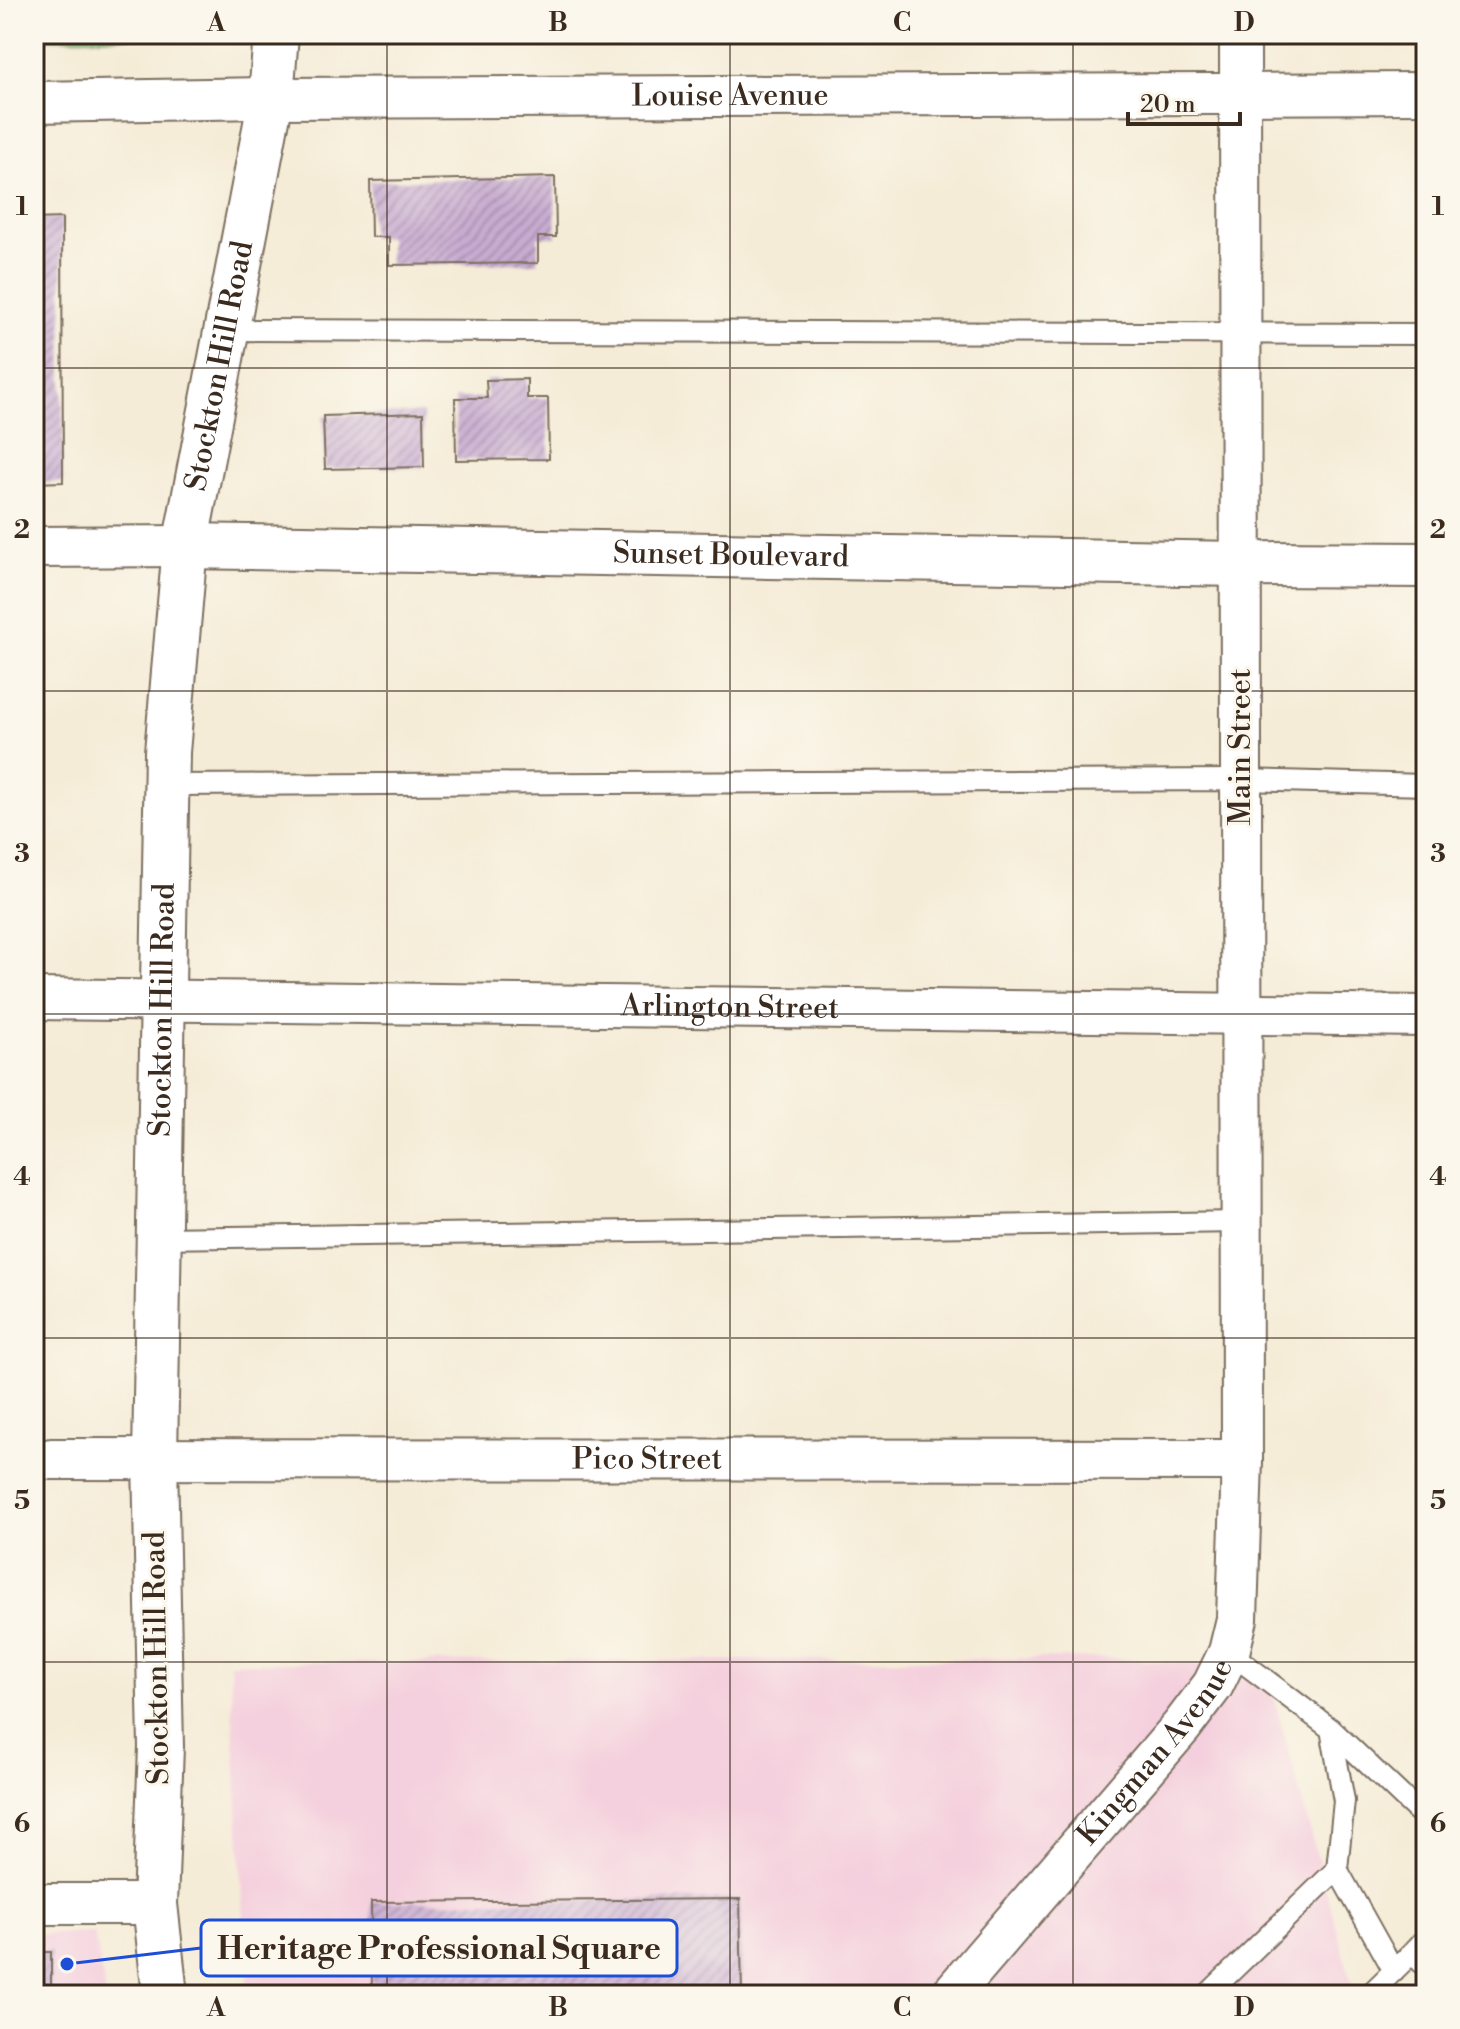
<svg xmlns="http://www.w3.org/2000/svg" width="1460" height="2029" viewBox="0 0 1460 2029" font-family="'Libre Bodoni',serif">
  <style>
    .built { fill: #f4cfdd }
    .cemetery { fill: url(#cemetery-stones); stroke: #6a845a; stroke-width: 2 }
    .building { fill: url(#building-hatch) }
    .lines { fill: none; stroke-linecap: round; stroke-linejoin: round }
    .service-casing { stroke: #7c6e5f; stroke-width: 24 }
    .minor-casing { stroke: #7c6e5f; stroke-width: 44 }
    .tertiary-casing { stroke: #7c6e5f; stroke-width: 48 }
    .primary-casing { stroke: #7c6e5f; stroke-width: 48 }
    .service { stroke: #fff; stroke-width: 20 }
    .minor { stroke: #fff; stroke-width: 40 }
    .tertiary { stroke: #fff; stroke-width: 44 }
    .primary { stroke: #fff; stroke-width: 44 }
    .grid { fill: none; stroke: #3b2a1e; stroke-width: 2; stroke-opacity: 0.55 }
    .labels { text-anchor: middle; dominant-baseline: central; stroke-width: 6; stroke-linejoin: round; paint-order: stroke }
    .street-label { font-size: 30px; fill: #3b2a1e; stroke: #fbf7ec }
    .leader { fill: none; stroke: #1d4ed8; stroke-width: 3 }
    .callout-dot { fill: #1d4ed8; stroke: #fbf7ec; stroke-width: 3 }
    .callout { fill: #fbf7ec; stroke: #1d4ed8; stroke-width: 3 }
    .callout-label { font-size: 32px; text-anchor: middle; font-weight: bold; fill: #3b2a1e }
    .neatline { fill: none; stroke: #3b2a1e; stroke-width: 3 }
    .grid-label { font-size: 26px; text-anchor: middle; font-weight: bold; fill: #3b2a1e }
  </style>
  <defs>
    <pattern id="cemetery-stones" width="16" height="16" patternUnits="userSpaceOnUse" patternTransform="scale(2)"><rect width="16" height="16" fill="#98de97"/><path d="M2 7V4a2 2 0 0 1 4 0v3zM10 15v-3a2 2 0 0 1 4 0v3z" fill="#84bf82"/></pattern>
    <pattern id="building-hatch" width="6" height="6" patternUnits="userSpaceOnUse" patternTransform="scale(2)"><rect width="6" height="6" fill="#c8acd1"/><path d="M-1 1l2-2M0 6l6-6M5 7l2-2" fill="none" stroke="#a48ca9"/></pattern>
  </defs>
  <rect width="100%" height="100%" fill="#fbf7ec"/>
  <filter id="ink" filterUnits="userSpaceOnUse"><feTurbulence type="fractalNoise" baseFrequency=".0125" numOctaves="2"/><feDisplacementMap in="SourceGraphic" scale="16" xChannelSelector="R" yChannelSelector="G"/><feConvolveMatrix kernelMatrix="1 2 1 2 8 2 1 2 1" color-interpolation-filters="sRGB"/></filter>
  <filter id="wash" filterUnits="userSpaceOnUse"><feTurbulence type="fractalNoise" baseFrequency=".006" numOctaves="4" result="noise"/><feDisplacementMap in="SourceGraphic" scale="32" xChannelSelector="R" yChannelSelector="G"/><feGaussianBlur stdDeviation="1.8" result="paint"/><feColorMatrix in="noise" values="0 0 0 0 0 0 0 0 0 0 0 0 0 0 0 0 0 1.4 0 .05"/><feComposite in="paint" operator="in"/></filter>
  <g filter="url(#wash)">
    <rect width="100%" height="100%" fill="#f5ecd7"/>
    <path class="built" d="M1111,1658L1266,1669L1355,1995H248L230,1663Z
      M94,1933L106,1995H34V1934Z"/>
    <path class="cemetery" d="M34,34H190V36L34,39Z"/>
    <g id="blocks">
      <path class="building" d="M555,177L556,237H538V263L389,265V237H371L370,181Z
        M62,218L63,482L34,483V219Z
        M527,379V398H548L549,459L456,460L455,398H487L486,380Z
        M423,413L424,467L325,469L323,416Z
        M740,1899L742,1995H372L371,1902Z
        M34,1952H51V1995H34Z"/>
    </g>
  </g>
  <g filter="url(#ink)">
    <use href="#blocks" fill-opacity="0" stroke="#7c6e5f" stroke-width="2"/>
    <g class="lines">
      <defs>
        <path id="service" d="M227,330L1426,334
          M167,785L1241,780L1426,785
          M159,1238L1241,1222
          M1229,1652L1331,1729L1344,1801L1337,1869L1394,1971
          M1331,1729L1426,1819
          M1426,1938L1412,1953L1426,1967
          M1207,1995L1337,1869
          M1369,1995L1412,1953"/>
        <g id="minor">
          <path id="s1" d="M34,102L271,98L1426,93"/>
          <path d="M34,547L185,546"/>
          <path id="s2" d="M34,999L1426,1016"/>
          <path id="s3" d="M51,1459L1242,1460"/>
          <path d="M34,1904H155"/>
          <path id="s4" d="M951,1995L1182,1726L1213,1685L1229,1652L1237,1619L1242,1460L1240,34"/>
        </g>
        <g id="tertiary">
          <path id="s5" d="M185,546L1241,564L1426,565"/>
        </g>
        <g id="primary">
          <path id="s6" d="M165,1995L155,1904L161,1747L155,1459L167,752L185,546L271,98L276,34"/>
        </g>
      </defs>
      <use href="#service" class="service-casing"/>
      <use href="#minor" class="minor-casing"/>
      <use href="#tertiary" class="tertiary-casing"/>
      <use href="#primary" class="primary-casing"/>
      <use href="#service" class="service"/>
      <use href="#minor" class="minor"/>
      <use href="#tertiary" class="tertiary"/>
      <use href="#primary" class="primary"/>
    </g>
  </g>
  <path class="grid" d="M387,34V1995M730,34V1995M1073,34V1995M34,368H1426M34,691H1426M34,1014H1426M34,1338H1426M34,1662H1426"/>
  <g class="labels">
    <g class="street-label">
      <text stroke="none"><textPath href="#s1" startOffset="696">Louise Avenue</textPath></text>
      <text stroke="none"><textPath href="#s6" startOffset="1634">Stockton Hill Road</textPath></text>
      <text stroke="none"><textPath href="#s5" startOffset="546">Sunset Boulevard</textPath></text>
      <text transform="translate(1241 747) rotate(-90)">Main Street</text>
      <text stroke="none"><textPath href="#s2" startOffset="696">Arlington Street</textPath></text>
      <text stroke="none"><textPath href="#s6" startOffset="986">Stockton Hill Road</textPath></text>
      <text stroke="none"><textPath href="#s3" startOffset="596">Pico Street</textPath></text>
      <text transform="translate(157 1658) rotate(-91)">Stockton Hill Road</text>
      <text stroke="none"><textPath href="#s4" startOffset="318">Kingman Avenue</textPath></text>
    </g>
  </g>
  <path class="leader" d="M67 1964L201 1948"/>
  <circle class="callout-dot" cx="67" cy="1964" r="8"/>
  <rect class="callout" x="201" y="1920" width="476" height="56" rx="8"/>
  <g class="callout-label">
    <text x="439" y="1959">Heritage Professional Square</text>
  </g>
  <rect width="1460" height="2029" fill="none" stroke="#fbf7ec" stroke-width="88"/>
  <path d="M1128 112v12h112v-12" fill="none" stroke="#3b2a1e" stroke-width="4"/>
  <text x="1140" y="112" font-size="24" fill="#3b2a1e" stroke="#fbf7ec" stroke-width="6" paint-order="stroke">20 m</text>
  <rect x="44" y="44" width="1372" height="1941" class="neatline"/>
  <g class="grid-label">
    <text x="216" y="31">A</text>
    <text x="558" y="31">B</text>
    <text x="902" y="31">C</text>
    <text x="1244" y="31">D</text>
    <text x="22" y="215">1</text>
    <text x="1438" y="215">1</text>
    <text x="22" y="538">2</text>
    <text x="1438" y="538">2</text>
    <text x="22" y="862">3</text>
    <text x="1438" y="862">3</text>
    <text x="22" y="1185">4</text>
    <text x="1438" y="1185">4</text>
    <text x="22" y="1509">5</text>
    <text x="1438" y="1509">5</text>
    <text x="22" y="1832">6</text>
    <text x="1438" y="1832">6</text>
    <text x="216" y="2016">A</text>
    <text x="558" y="2016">B</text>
    <text x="902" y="2016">C</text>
    <text x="1244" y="2016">D</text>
  </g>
</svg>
